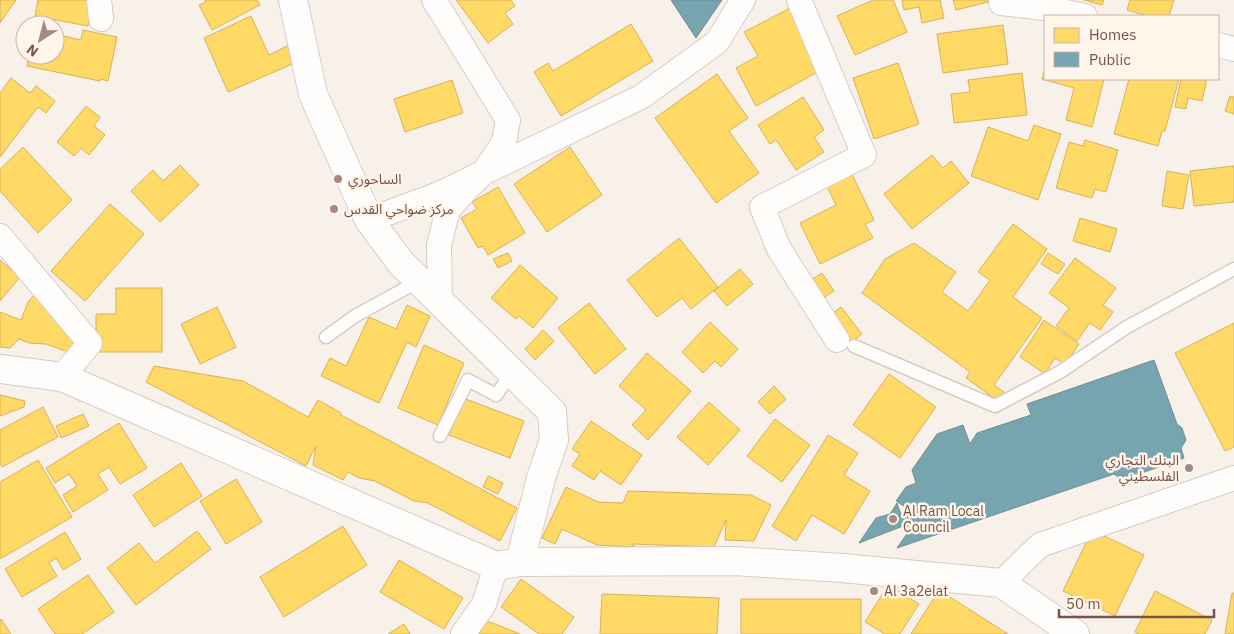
<svg xmlns="http://www.w3.org/2000/svg" width="1234" height="634" viewBox="0 0 1234 634" font-family="'IBM Plex Sans','Noto Sans Arabic',sans-serif">
  <style>
    .homes { fill: #ffd966; stroke: #d7b15c }
    .public { fill: #76a5af; stroke: #778c90 }
    .lines { fill: none; stroke-linecap: round; stroke-linejoin: round }
    .lane-casing { stroke: #d6ccc6; stroke-width: 15 }
    .street-casing { stroke: #d6ccc6; stroke-width: 26 }
    .secondary-casing { stroke: #d7ccc6; stroke-width: 30 }
    .lane { stroke: #fefdfc; stroke-width: 12 }
    .street { stroke: #fefdfc; stroke-width: 24 }
    .secondary { stroke: #fefdfc; stroke-width: 28 }
    .poi-dot { fill: #a58a7f; stroke: #fff5eb; stroke-width: 2 }
    .labels { text-anchor: middle; dominant-baseline: central; stroke-width: 5; stroke-linejoin: round; paint-order: stroke }
    .poi-label { font-size: 14px; fill: #795346; stroke: #fff5eb; text-anchor: start }
  </style>
  <rect width="100%" height="100%" fill="#f8f1e9"/>
  <path class="homes" d="M0,0H16L0,23Z
    M38,0H92L88,26L35,16Z
    M205,0H257L260,5L212,30L199,5L206,2Z
    M456,0H511L515,6L505,13L513,24L488,43Z
    M873,0H893L907,32L855,55L837,16Z
    M902,0H940L944,18L922,23L919,7L904,10Z
    M953,0H987L988,2L956,10Z
    M1084,0H1104L1102,5Z
    M1130,0H1174L1169,16H1147L1127,10Z
    M792,7L825,68L756,106L736,68L758,56L744,32Z
    M251,16L269,55L289,45L297,62L228,92L204,38Z
    M631,24L653,61L561,116L534,72L548,63L553,71Z
    M1003,25L1008,64L943,73L937,34Z
    M83,30L117,37L108,81L101,79L100,81L27,66L29,55H55V34L81,40Z
    M898,63L919,124L874,139L853,78Z
    M1045,68V79H1104L1092,127L1066,120L1074,88L1042,79Z
    M1022,73L1027,115L954,123L951,94L970,92L968,80Z
    M717,74L748,118L729,131L759,173L716,203L655,118Z
    M11,78L30,93L36,86L55,101L46,113L38,107L0,157V93Z
    M1129,79H1179L1165,131H1162L1158,146L1114,134Z
    M1181,79H1207L1202,101L1188,98L1186,109L1175,107Z
    M452,80L463,113L405,132L394,99Z
    M1230,96L1234,97V114L1225,111Z
    M803,97L824,130L814,137L824,152L796,170L776,140L770,144L758,125Z
    M86,106L100,117L94,126L105,135L89,155L81,148L74,156L57,142Z
    M1034,125L1061,134L1038,200L971,176L988,127L1028,141Z
    M1085,140L1118,150L1106,192L1095,189L1092,198L1056,188L1069,142L1083,146Z
    M23,147L72,200L38,233L0,191V169Z
    M570,147L602,195L547,232L514,184Z
    M932,155L943,168L951,161L969,183L912,229L884,194Z
    M180,165L199,185L160,222L131,191L153,170L163,181Z
    M1234,166V202L1194,206L1190,171Z
    M850,170L874,220L865,224L873,238L820,264L800,223L836,205L825,182Z
    M1167,171L1189,175L1183,209L1162,206Z
    M498,187L525,233L488,255L483,246L478,248L461,218L477,209L472,202Z
    M110,204L144,234L85,301L51,271Z
    M1080,218L1117,229L1110,252L1073,241Z
    M1013,224L1047,249L1013,297L1042,318L994,385L1004,392L998,401L966,378L970,372L862,293L885,259L914,243L956,272L942,292L968,311L990,280L978,272Z
    M679,238L718,287L691,309L682,298L657,317L627,280Z
    M508,253L512,261L498,268L493,259Z
    M1048,253L1065,264L1058,274L1041,264Z
    M1075,258L1116,288L1103,305L1113,312L1100,330L1090,323L1077,341L1056,326L1069,308L1049,293Z
    M0,260L20,277L0,301Z
    M520,265L558,298L533,328L519,316L516,319L491,298Z
    M740,269L753,284L727,306L714,291Z
    M822,273L834,291L817,302L805,284Z
    M116,288H162V352H96V314H116Z
    M35,294L75,342L71,353L46,344L29,343L19,339L10,348L0,347V312L21,320L28,302Z
    M589,303L626,349L595,374L558,328Z
    M407,305L430,316L416,347L407,342L379,403L321,376L330,358L346,366L369,317L396,329Z
    M217,307L236,347L200,364L181,324Z
    M841,307L862,334L849,344L828,317Z
    M1044,320L1079,344L1065,365L1055,358L1045,374L1020,357Z
    M710,322L738,349L721,367L715,361L703,373L682,352Z
    M1234,323V447L1225,451L1175,353Z
    M543,330L554,341L535,360L525,349Z
    M424,345L464,363L438,425L398,408Z
    M647,353L691,391L648,440L632,425L646,410L619,386Z
    M154,366L243,381L308,417L318,400L341,413V415L517,508L500,541L428,503L414,501L375,481L359,478L348,472L343,480L313,465L316,446L306,466L146,382Z
    M889,374L936,407L900,458L853,425Z
    M774,386L786,399L770,414L758,402Z
    M0,395L25,401L24,407L0,416Z
    M463,398L524,421L510,458L449,435Z
    M709,402L740,430L708,465L677,437Z
    M43,407L58,437L2,467L0,463V430Z
    M83,414L89,426L61,438L56,426Z
    M775,419L810,445L782,482L747,456Z
    M591,421L642,455L621,485L600,471L594,480L572,466L580,454L572,449Z
    M119,423L147,468L120,484L109,467L98,474L108,490L73,512L63,495L77,486L69,474L55,483L46,468Z
    M828,435L858,453L844,475L870,491L844,534L812,515L796,541L772,526Z
    M38,460L72,517L0,559V482Z
    M181,463L202,496L154,527L133,495Z
    M488,476L503,483L498,494L483,487Z
    M236,479L262,522L226,544L200,501Z
    M566,487L598,502L623,503L628,491L751,495L771,505L754,541L725,540L726,520L714,547L631,544L636,547L597,545L562,529L555,544L542,538Z
    M343,526L367,565L284,617L260,577Z
    M1092,530L1144,555L1115,616L1063,591Z
    M197,531L211,549L136,605L107,568L139,543L155,563Z
    M65,532L81,559L63,570L56,558L49,563L57,576L22,597L5,569Z
    M399,560L463,598L444,629L380,592Z
    M88,575L114,612L82,634H55L38,609Z
    M521,579L574,617L562,634H539L501,607Z
    M888,585L919,604L900,634H885L865,622Z
    M939,590L1008,634H911Z
    M1155,591L1212,620L1205,634H1139L1135,632Z
    M1232,593H1234V634H1225Z
    M602,594L719,598L717,634H600Z
    M741,599H861V634H741Z
    M1,619L11,634H0V620Z
    M485,620L520,634H479Z
    M404,624L410,634H388Z"/>
  <path class="public" d="M671,0H722L696,38Z
    M1154,360L1177,424L1182,428L1186,440L1181,448L1184,458L1136,475L1129,485L1114,474L897,548L909,531L903,526L859,543L876,518L890,514L897,503L902,518L908,509L896,501L906,487L916,483L912,470L937,434L963,425L970,444L977,433L1031,415L1027,404Z"/>
  <g class="lines">
    <defs>
      <path id="lane" d="M326,337L355,316L419,281
        M854,346L995,406L1060,372L1127,327L1234,269
        M440,436L468,380L496,395L512,373"/>
      <path id="street" d="M99,0L101,19
        M434,0L508,120L504,142L483,173L464,192L448,210L439,245L440,301
        M799,0L864,155L762,207L779,249L837,340
        M1001,3L1052,9L1085,16
        M1218,45L1234,49
        M369,220L439,194L641,97L717,42L743,0
        M0,236L90,343L62,377
        M1001,583L1040,545L1234,478
        M463,634L484,604L496,566"/>
      <path id="secondary" d="M293,0L313,94L369,220L401,263L552,412L554,440L541,478L520,562
        M0,369L62,377L496,566L520,562L734,561L842,568L1001,583L1075,634"/>
    </defs>
    <use href="#lane" class="lane-casing"/>
    <use href="#street" class="street-casing"/>
    <use href="#secondary" class="secondary-casing"/>
    <use href="#lane" class="lane"/>
    <use href="#street" class="street"/>
    <use href="#secondary" class="secondary"/>
  </g>
  <g class="poi-dot">
    <circle cx="338" cy="179" r="5"/>
    <circle cx="334" cy="209" r="5"/>
    <circle cx="1189" cy="468" r="5"/>
    <circle cx="893" cy="519" r="5"/>
    <circle cx="874" cy="591" r="5"/>
  </g>
  <g class="labels">
    <g class="poi-label">
      <text x="348" y="179">الساحوري</text>
      <text x="344" y="209">مركز ضواحي القدس</text>
      <text x="1179" y="460" text-anchor="end">البنك التجاري<tspan x="1179" dy="16">الفلسطيني</tspan></text>
      <text x="903" y="511">Al Ram Local<tspan x="903" dy="16">Council</tspan></text>
      <text x="884" y="591">Al 3a2elat</text>
    </g>
  </g>
  <rect x="1044" y="15" width="175" height="65" fill="#fff5eb" stroke="#c9b4a9"/>
  <rect x="1054" y="28" width="25" height="15" fill="#ffd966" stroke="#c9b4a9"/>
  <text x="1089" y="40" font-size="15" fill="#795346">Homes</text>
  <rect x="1054" y="52" width="25" height="15" fill="#76a5af" stroke="#c9b4a9"/>
  <text x="1089" y="65" font-size="15" fill="#795346">Public</text>
  <g transform="translate(40 40) rotate(216)"><circle r="24" fill="#fff5eb" stroke="#c9b4a9"/>
  <path d="M0-4L9 19L0 12L-9 19Z" fill="#a58a7f"/>
  <text y="-8" font-size="14" font-weight="bold" text-anchor="middle" fill="#795346">N</text>
  </g>
  <path d="M1059 609v8h155v-8" fill="none" stroke="#795346" stroke-width="2.5"/>
  <text x="1066" y="609" font-size="15" fill="#795346" stroke="#fff5eb" stroke-width="4" paint-order="stroke">50 m</text>
</svg>
